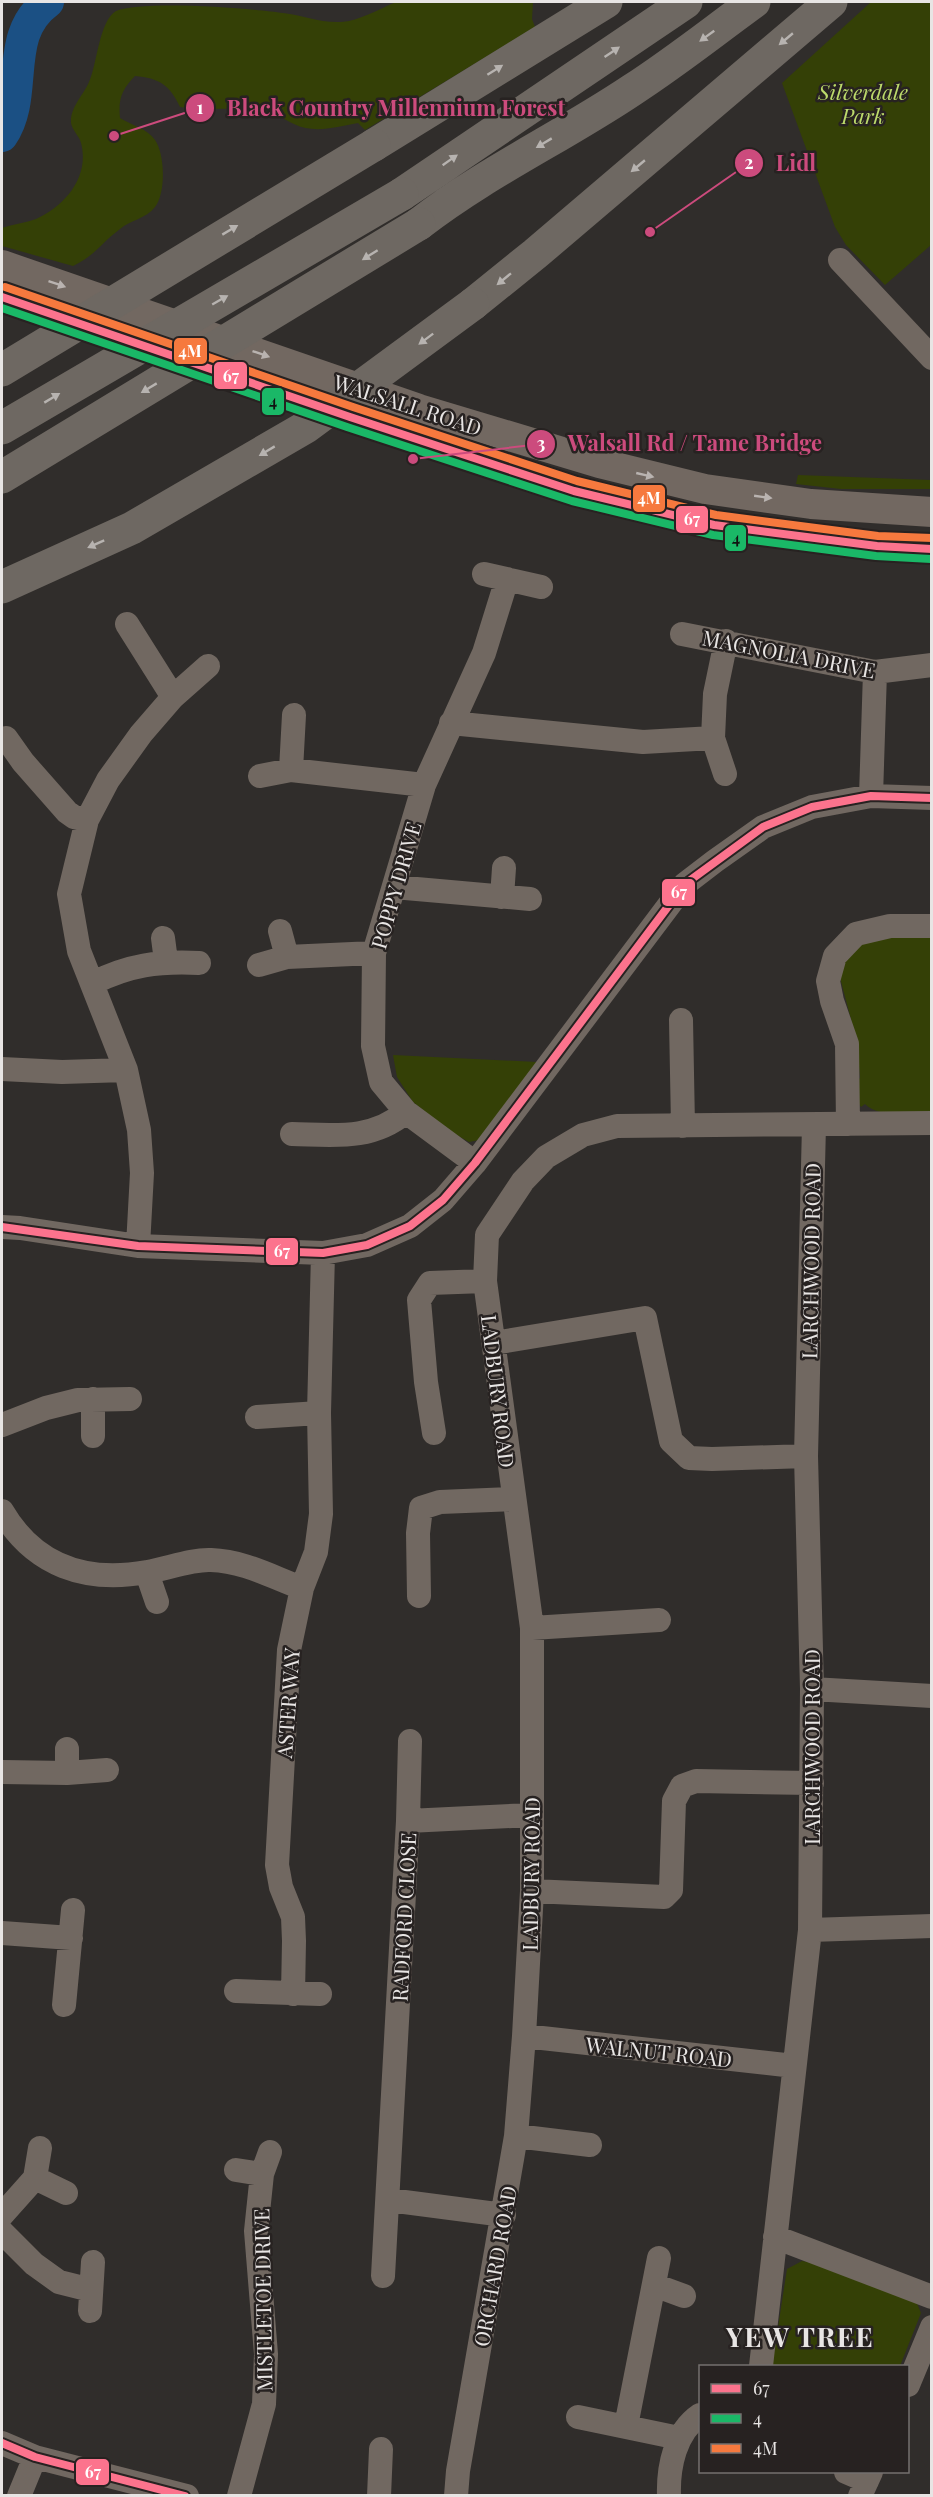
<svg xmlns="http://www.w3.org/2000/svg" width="933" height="2497" viewBox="0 0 933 2497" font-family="'Playfair Display',serif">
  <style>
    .green { fill: #344006 }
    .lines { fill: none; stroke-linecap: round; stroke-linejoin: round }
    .river { stroke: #1b5084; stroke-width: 32 }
    .minor { stroke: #716861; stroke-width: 24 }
    .major { stroke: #726861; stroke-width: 30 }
    .highway { stroke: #6e6862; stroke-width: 33 }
    .highway-bridge { stroke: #6e6862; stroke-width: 33 }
    .bus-1-casing { stroke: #272221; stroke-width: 12 }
    .bus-2-casing { stroke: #272221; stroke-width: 12 }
    .bus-3-casing { stroke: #272221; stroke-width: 12 }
    .bus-1 { stroke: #fc738d; stroke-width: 8 }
    .bus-2 { stroke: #1ab867; stroke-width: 8 }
    .bus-3 { stroke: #f6793e; stroke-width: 8 }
    .oneway { fill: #b7b3b0 }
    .oneway2 { fill: #b9b3b0 }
    .labels { text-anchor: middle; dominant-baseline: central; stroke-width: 5; stroke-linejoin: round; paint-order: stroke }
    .park-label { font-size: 21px; font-style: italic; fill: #bcda6b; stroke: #272221 }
    .street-label { font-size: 21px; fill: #e8e5e4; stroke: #272221 }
    .district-label { font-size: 27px; font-weight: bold; letter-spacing: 1.5px; fill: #e8e5e4; stroke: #272221 }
    .leader { fill: none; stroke: #cc4b7d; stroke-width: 2 }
    .callout-dot { fill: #cc4b7d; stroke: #272221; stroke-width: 2 }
    .mark-label { font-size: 18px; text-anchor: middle; font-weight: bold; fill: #fff }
    .callout-label { font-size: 22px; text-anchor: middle; font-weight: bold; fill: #cc4b7d; stroke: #272221; stroke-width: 5; stroke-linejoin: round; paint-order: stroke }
    .line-badge { stroke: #272221; stroke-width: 2 }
    .badge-label { font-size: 16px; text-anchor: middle; font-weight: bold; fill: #fff }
    .pale-badge-label { font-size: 16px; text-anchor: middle; font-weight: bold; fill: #111 }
  </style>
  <rect width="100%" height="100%" fill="#302d2b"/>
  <path class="green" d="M396,2H533L532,19L535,27L365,130L358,123C336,127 314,134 294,124C284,120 275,111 264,110C236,106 209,112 180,107C170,85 159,78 135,76C122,89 118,99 120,118C131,125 148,129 155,140C165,154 166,193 155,207C146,219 130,220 120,229C100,244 97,254 73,266L2,246V228C13,224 26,223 36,219C65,206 90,177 81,143C80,137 72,130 71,123C70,107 83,96 89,82C97,65 99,21 116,11C143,0 249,8 283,13C303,15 319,23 341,22C359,21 379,9 396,2Z
    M871,2H932L931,245L885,285L846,245L835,227L782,83Z
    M798,475L931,480V489H841L796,484Z
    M931,930V1112C912,1112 880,1119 865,1104L861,1107L857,1101V1080L860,1078L857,1042L838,970L855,945Z
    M393,1055L537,1062L479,1140L469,1142L448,1130L413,1102L397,1077Z
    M802,2261L822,2265L916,2301L921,2313L900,2366H772L787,2269Z"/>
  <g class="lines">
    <path class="river" d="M2,136C30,95 2,35 48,2"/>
    <path class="minor" d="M840,260L932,358
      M484,574L541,587
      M127,624L173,697
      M682,634L875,672L932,665
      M451,723L643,742L713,738
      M6,738L23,762L67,812L74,817L87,820
      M291,770L294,715
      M725,774L713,738L715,694L726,641
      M260,776L291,770L424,785
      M871,796L875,672
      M394,887L530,899
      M502,897L504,868
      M280,931L287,957
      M163,938L166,961
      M259,965L287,957L374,953
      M93,983C129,965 158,961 199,963
      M681,1020L683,1126
      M2,1069L62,1072L126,1070
      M848,1124L847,1044L832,1001L828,981L835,956L856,934L890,926H932
      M292,1134C334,1135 371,1141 406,1112
      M475,1163L406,1112L381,1082L373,1046L374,953L424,785L484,653L507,579
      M2,1227L20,1228L138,1246L323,1253L367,1245L410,1226L443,1200L475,1163L685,884L715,861L763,827L812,807L871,796L932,798
      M138,1246L142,1173L139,1130L126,1070L79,951L69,894L87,820L108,780L141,734L173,697L208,666
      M494,1343L645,1318L671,1441L689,1458L712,1459L806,1456
      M93,1399V1436
      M257,1417L319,1413
      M2,1425L46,1408L78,1400L130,1399
      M434,1433L426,1382L419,1300L430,1283L485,1281
      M2,1511C34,1566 86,1583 147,1572C167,1569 191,1559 211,1560C244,1561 272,1577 302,1588
      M147,1573L157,1602
      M419,1596L418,1533L421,1508L440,1502L513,1499
      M532,1628L659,1620
      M812,1689L932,1696
      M2,1772L67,1773L107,1770
      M67,1773V1749
      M408,1821L531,1815
      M532,1891L664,1897L671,1890L674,1801L682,1786L696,1781L812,1783
      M810,1930L932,1926
      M2,1933L71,1938
      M236,1991L320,1994
      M293,1994L294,1941L293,1917L281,1887L277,1865L289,1650L302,1588L316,1552L321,1514L319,1413L323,1253
      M64,2005L73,1910
      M524,2036L794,2066
      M516,2136L590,2145
      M236,2170L262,2174
      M35,2178L66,2193
      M389,2200L504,2215
      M2,2215L35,2178L40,2148
      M2,2232L34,2264L59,2282L91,2290
      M775,2237L932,2297
      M383,2276L408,1821L410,1741
      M654,2285L684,2296
      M90,2311L93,2262
      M761,2366L810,1930L812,1689L806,1456L814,1125
      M908,2385L932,2327
      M578,2417L679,2438
      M626,2426L659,2258
      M2,2443L35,2457L187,2496
      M846,2472L867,2481
      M19,2496L35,2457
      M239,2496L264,2404L266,2354L256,2231L262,2174L270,2152
      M379,2496L381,2449
      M456,2496L458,2471L516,2136L524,2036L532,1891V1628L485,1281L487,1235L523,1181L546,1157L583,1135L617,1126L932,1123
      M669,2496C668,2467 675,2432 700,2415
      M860,2496L871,2472"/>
    <path class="major" d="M2,265L419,409L599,463L705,489L811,504L932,512
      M2,297L350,417L574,491L714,525L877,546L932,549"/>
    <path class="highway" d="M374,145L606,2
      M402,194L686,2
      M419,224C486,172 562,137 632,90C674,63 714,31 754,2
      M473,304L535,254L831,2"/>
    <path class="highway-bridge" d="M2,370L374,145
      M2,428L402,194
      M2,477L419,224
      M2,587L132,528L306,427L473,304"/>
    <defs>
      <path id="bus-1" d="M2,297L350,417L574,491L714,525L877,546L932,549
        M2,1227L138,1246L323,1253L367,1245L410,1226L443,1200L475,1163L685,884L763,827L812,807L871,796L932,798
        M2,2443L35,2457L185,2496"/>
      <path id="bus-2" d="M2,308L347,427L572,501L713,535L876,556L931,559"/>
      <path id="bus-3" d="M5,287L353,407L577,481L716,515L878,536L932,538"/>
    </defs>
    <use href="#bus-1" class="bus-1-casing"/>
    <use href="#bus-2" class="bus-2-casing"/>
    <use href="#bus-3" class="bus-3-casing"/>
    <use href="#bus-1" class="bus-1"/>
    <use href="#bus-2" class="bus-2"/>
    <use href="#bus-3" class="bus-3"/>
  </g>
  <defs><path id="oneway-solid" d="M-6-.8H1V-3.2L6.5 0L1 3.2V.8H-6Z" transform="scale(1.5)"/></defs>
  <g class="oneway">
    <use href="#oneway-solid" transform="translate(707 36) rotate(144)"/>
    <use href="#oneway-solid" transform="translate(786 39) rotate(140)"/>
    <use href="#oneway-solid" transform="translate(612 52) rotate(-34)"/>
    <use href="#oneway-solid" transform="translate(495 70) rotate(-32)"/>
    <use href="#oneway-solid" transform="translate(544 143) rotate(149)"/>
    <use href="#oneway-solid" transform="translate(450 160) rotate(-35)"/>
    <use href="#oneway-solid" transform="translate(638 166) rotate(140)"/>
    <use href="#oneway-solid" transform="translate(230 230) rotate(-31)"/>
    <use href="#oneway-solid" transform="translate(370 255) rotate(148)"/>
    <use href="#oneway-solid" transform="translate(504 279) rotate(141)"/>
    <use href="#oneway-solid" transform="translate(220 300) rotate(-30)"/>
    <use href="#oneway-solid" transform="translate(426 339) rotate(143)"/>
    <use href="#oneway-solid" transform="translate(149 388) rotate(149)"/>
    <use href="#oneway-solid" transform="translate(52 398) rotate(-31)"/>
    <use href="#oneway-solid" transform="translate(267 451) rotate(149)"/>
    <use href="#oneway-solid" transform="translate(96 544) rotate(156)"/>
  </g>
  <g class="oneway2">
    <use href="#oneway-solid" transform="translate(57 284) rotate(19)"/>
    <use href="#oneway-solid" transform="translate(261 354) rotate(19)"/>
    <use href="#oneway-solid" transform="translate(645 475) rotate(13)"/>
    <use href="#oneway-solid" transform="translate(763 497) rotate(8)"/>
  </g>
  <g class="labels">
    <g class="park-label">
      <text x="863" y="91">Silverdale<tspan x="863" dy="24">Park</tspan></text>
    </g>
    <g class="street-label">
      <text transform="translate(408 404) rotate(18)">WALSALL ROAD</text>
      <text transform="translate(789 653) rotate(11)">MAGNOLIA DRIVE</text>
      <text transform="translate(395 885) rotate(-74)">POPPY DRIVE</text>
      <text transform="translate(810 1261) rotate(-89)">LARCHWOOD ROAD</text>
      <text transform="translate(499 1391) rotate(83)">LADBURY ROAD</text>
      <text transform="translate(287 1703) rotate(-86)">ASTER WAY</text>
      <text transform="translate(811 1747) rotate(-90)">LARCHWOOD ROAD</text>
      <text transform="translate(530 1874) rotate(-89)">LADBURY ROAD</text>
      <text transform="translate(403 1917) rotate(-87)">RADFORD CLOSE</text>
      <text transform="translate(659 2051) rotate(6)">WALNUT ROAD</text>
      <text transform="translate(494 2266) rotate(-80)">ORCHARD ROAD</text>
      <text transform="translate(262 2300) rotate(-91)">MISTLETOE DRIVE</text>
    </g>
    <g class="district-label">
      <text x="800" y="2336">YEW TREE</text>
    </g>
  </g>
  <path class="leader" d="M114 136L200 108M650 232L749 163M413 459L541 444"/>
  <g class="callout-dot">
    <circle cx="114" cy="136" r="6"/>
    <circle cx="650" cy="232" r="6"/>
    <circle cx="413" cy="459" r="6"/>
    <circle cx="200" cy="108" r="15"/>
    <circle cx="749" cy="163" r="15"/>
    <circle cx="541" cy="444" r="15"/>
  </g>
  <g class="mark-label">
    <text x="200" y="114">1</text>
    <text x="749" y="169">2</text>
    <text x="541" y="450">3</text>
  </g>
  <g class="callout-label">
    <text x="396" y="116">Black Country Millennium Forest</text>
    <text x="796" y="171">Lidl</text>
    <text x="695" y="451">Walsall Rd / Tame Bridge</text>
  </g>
  <g class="line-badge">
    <rect x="173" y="337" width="35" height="28" rx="6" fill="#f6793e"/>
    <rect x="213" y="361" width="35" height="29" rx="6" fill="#fc738d"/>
    <rect x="261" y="387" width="24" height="29" rx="6" fill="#1ab867"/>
    <rect x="632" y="484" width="34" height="29" rx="6" fill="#f6793e"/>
    <rect x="675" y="505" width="34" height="29" rx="6" fill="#fc738d"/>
    <rect x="724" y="524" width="23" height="28" rx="6" fill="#1ab867"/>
    <rect x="661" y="878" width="35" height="29" rx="6" fill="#fc738d"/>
    <rect x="265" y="1237" width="34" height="29" rx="6" fill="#fc738d"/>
    <rect x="75" y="2458" width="35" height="28" rx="6" fill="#fc738d"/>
  </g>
  <g class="badge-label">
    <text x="190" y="357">4M</text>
    <text x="231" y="382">67</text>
    <text x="649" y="504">4M</text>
    <text x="692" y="525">67</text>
    <text x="679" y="898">67</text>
    <text x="282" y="1257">67</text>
    <text x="93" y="2478">67</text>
  </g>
  <g class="pale-badge-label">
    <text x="273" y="407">4</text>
    <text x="736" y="544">4</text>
  </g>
  <rect width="933" height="2497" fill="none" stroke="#e8e5e4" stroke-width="6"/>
  <rect x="699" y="2365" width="210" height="108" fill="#272221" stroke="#74706f" stroke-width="1.5"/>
  <rect x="711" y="2384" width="30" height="9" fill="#fc738d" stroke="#74706f" stroke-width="1.5"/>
  <text x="753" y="2395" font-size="18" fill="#e8e5e4">67</text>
  <rect x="711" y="2414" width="30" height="9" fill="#1ab867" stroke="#74706f" stroke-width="1.5"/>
  <text x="753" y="2425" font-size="18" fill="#e8e5e4">4</text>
  <rect x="711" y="2444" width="30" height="9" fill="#f6793e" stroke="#74706f" stroke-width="1.5"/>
  <text x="753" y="2455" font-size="18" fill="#e8e5e4">4M</text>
</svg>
